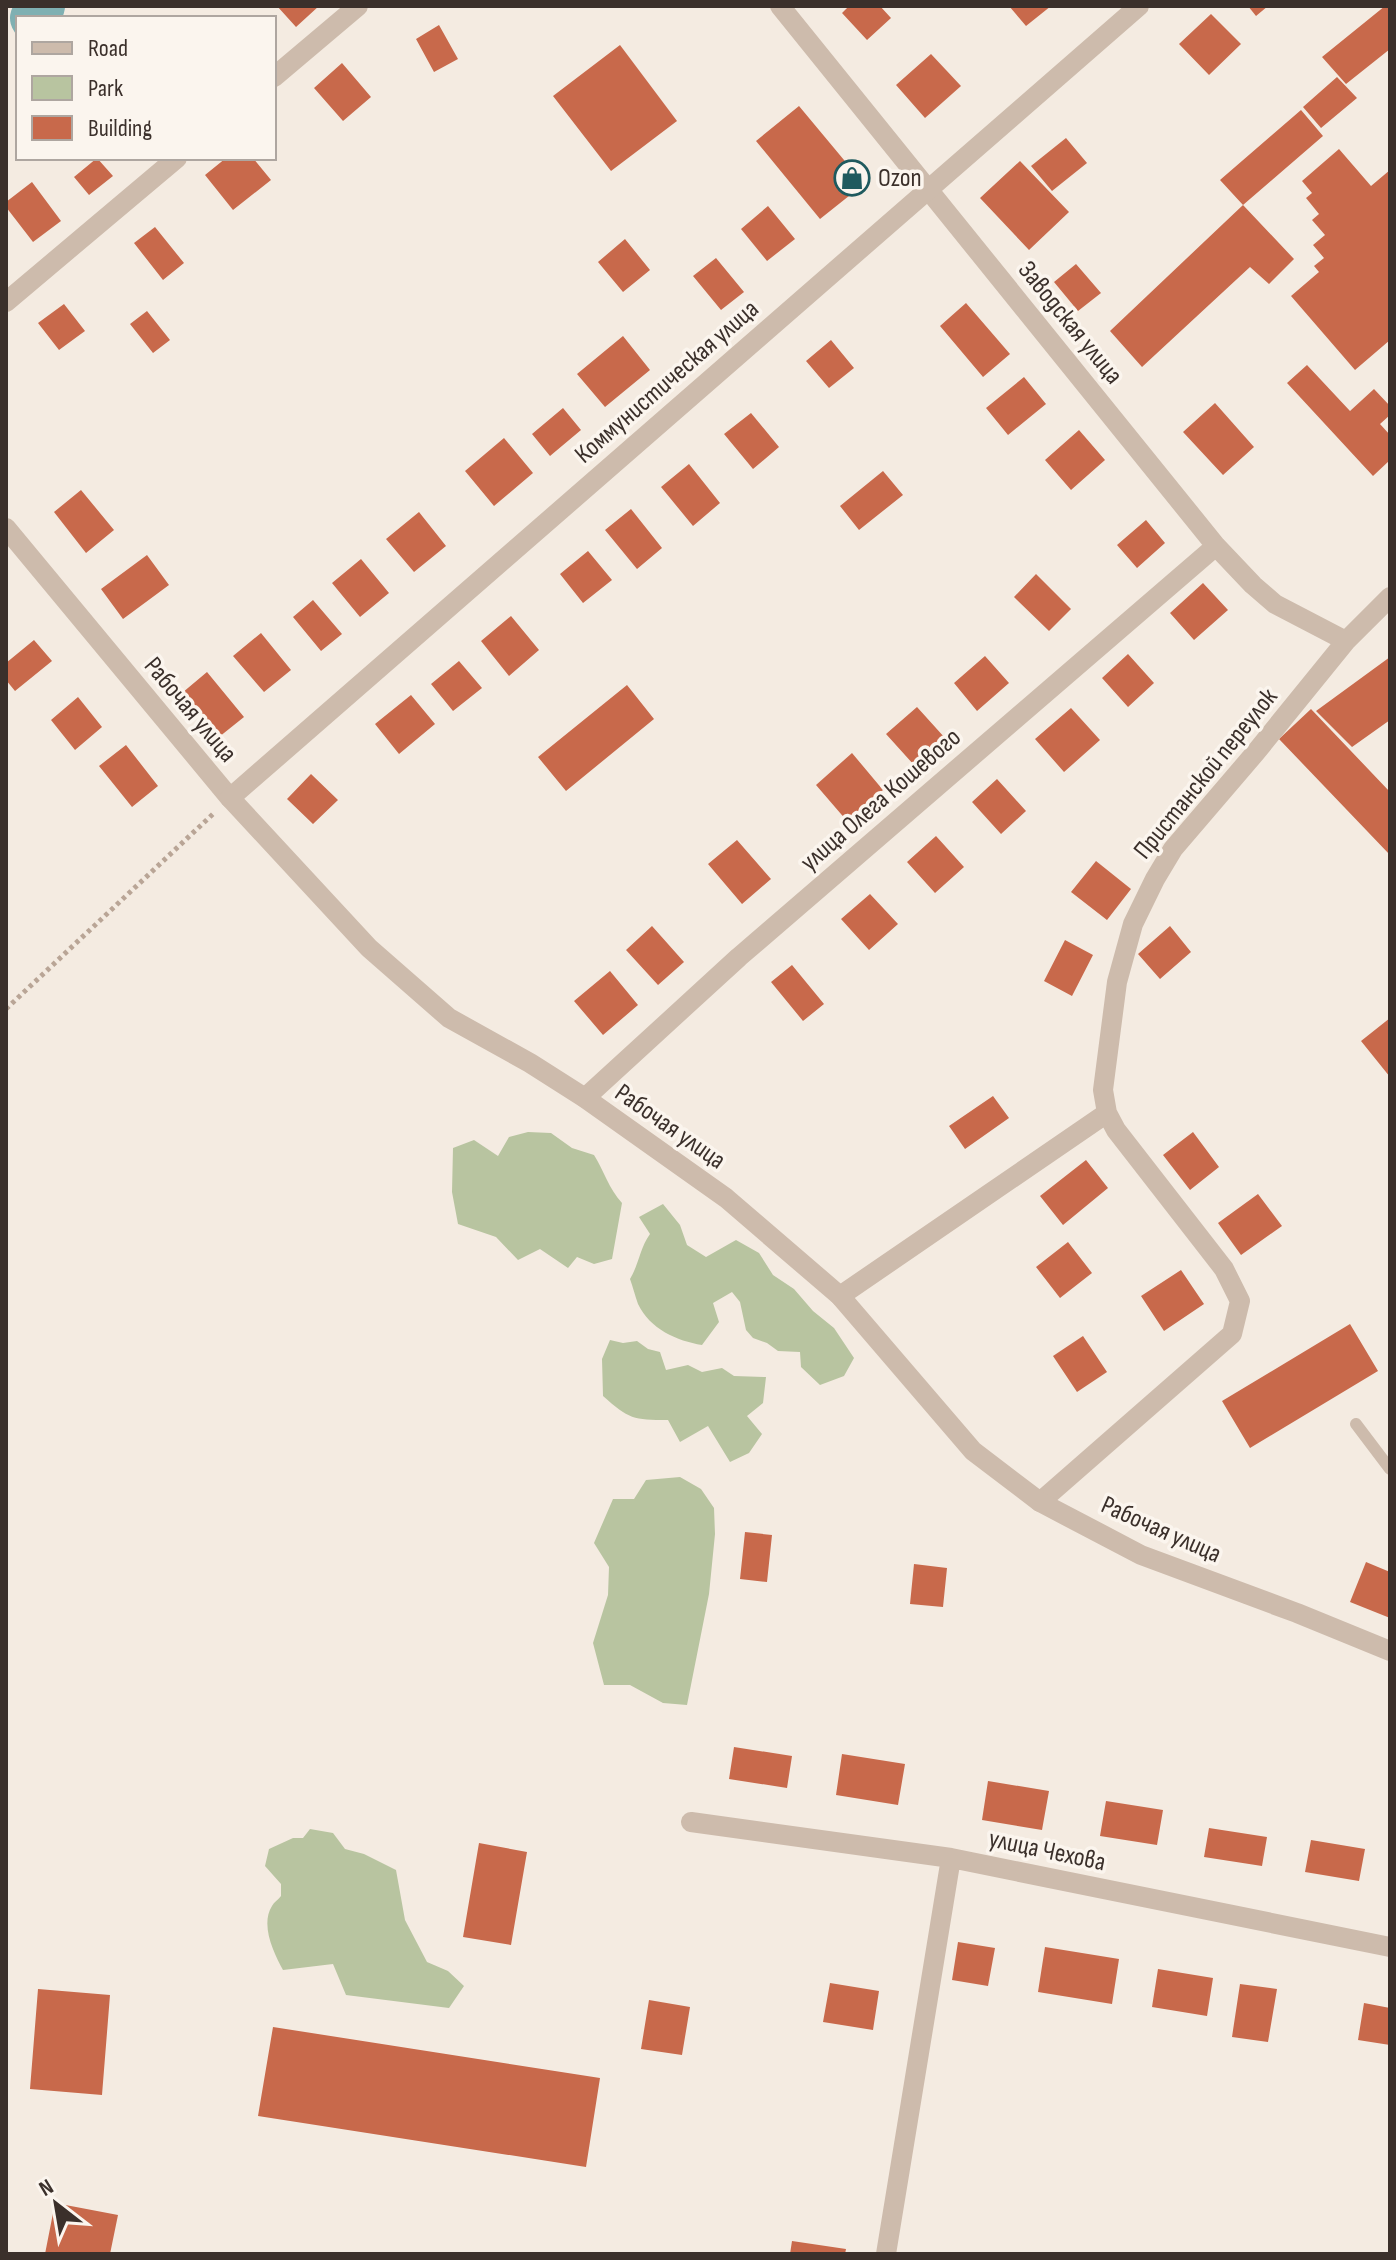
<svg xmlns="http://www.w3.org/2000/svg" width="1396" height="2260" viewBox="0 0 1396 2260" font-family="'Sofia Sans Condensed',sans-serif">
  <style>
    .green { fill: #b8c4a0 }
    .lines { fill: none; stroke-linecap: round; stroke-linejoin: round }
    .river { stroke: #7fb0b2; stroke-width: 48 }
    .building { fill: #c8694b }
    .path { stroke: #b9a596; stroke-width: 5; stroke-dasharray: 4 4; stroke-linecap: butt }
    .service { stroke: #cdbbac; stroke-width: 12 }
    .minor { stroke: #cdbbac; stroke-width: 20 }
    .tertiary { stroke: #cdbbac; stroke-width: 20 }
    .labels { text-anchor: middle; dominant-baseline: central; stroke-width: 7; stroke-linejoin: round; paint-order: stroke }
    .poi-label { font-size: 26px; fill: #3b302b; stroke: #fbf5ee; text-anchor: start }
    .street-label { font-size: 26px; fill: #3b302b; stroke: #fbf5ee }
  </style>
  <rect width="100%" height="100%" fill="#f4ebe1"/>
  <path class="green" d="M528,1132L551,1133L572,1148L594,1155C604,1171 609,1189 622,1203L612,1259L594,1264L577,1257L568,1268L540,1249L518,1260L496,1237L458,1224L452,1192L453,1148L474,1140L498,1156L509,1137Z
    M663,1204L680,1225L687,1245L706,1257L736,1240L759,1253L773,1275L794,1289L813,1311L834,1328L854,1358L844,1376L820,1385L801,1367L800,1352L778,1351L767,1343L753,1338L746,1330L740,1302L732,1292L713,1303L719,1322L702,1345C677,1341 650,1329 638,1304C635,1296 633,1287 630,1279C639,1264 640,1248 650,1234L639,1217Z
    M610,1340L623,1343L637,1341L648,1349L660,1352L666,1370L688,1365L702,1372L722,1368L734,1376L766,1377L763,1403L747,1416L762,1434L749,1453L730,1462L708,1426L680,1442L668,1420C633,1420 629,1419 603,1396L602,1359Z
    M680,1477L701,1489L714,1508L715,1534L709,1594L687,1705L663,1703L630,1685H604L593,1643L608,1595L609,1567L594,1543L613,1499H634L646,1480Z
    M310,1829L333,1833L345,1849L364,1854L396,1870L405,1920L427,1962L448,1971L464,1986L449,2008L346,1995L333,1964L283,1970C274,1953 260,1925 272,1906C274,1902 278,1900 281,1896V1884L265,1866L269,1849L293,1838H303Z"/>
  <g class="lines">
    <path class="river" d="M34,18L41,6"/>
  </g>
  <path class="building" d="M277,6H319L296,27Z
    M849,6H880L891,18L867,40L842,13Z
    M1009,6H1051L1026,26Z
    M1248,6H1268L1256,16Z
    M1385,6H1390V49L1346,84L1322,57Z
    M1211,14L1241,44L1209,75L1179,44Z
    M439,25L458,59L434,72L416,39Z
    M620,45L677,121L611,171L553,96Z
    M931,54L961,86L925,118L896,85Z
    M342,63L371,97L343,121L314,88Z
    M1337,77L1357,98L1321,128L1303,107Z
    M799,106L864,184L820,219L756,141Z
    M1301,110L1323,136L1243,205L1220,180Z
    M1066,138L1087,163L1052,191L1031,166Z
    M1339,149L1371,186L1390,170V340L1355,370L1291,296L1319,272L1314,266L1324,258L1313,245L1325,235L1312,220L1319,214L1306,198L1312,193L1302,181Z
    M97,158L113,176L89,195L74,177Z
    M226,158H253L271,180L233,210L205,175Z
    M1020,161L1069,212L1029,250L980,198Z
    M32,182L61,221L33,242L6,207V202Z
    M1243,205L1294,259L1269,284L1250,267L1142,367L1110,331Z
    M768,206L795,239L767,261L741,229Z
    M155,227L184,263L163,280L134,243Z
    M625,239L650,270L623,292L598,262Z
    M716,258L744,292L721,310L693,276Z
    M1076,264L1101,293L1078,311L1054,282Z
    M966,303L1010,354L983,377L940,326Z
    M64,304L85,331L59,350L38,323Z
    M147,311L170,340L153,353L130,324Z
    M623,336L650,370L605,407L577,374Z
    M831,340L854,368L829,388L806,361Z
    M1307,365L1350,411L1374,389L1390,406V415L1380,424L1390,435V460L1373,476L1287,383Z
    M1024,377L1046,404L1008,435L986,408Z
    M1215,403L1254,447L1223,475L1183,432Z
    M563,408L581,430L550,456L532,434Z
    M751,413L779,447L753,469L724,434Z
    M1079,430L1105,460L1071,490L1045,460Z
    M504,438L533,473L494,506L465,471Z
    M689,464L720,503L693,526L661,487Z
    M883,471L903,495L859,530L840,506Z
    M81,490L114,530L86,553L54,512Z
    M631,509L662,548L637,569L605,530Z
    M419,512L446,546L414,572L386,539Z
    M1146,520L1165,543L1137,568L1117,545Z
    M588,551L612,580L583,603L560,574Z
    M147,555L169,585L123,619L101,589Z
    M361,559L389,593L360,617L332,583Z
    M1036,574L1071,609L1049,631L1014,597Z
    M1203,583L1228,610L1194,640L1170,613Z
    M313,600L342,634L321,651L293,617Z
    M511,616L539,650L509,676L481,641Z
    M261,633L291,670L264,692L233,656Z
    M34,640L52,661L15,691L6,680V663Z
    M1128,654L1154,683L1128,707L1102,678Z
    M985,656L1009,683L977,711L954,683Z
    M1390,657V720L1352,747L1316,711Z
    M459,661L482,688L453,711L431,684Z
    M207,672L244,717L219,737L182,693Z
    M627,685L654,719L566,791L538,757Z
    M411,695L435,724L399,754L375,724Z
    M78,697L102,727L75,750L51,720Z
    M917,707L945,738L914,765L886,734Z
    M1071,708L1100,740L1064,772L1035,739Z
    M1311,709L1390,792V855L1279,739Z
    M126,745L158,786L132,807L99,766Z
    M852,753L883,790L847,821L816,785Z
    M311,774L338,800L313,824L287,799Z
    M997,779L1026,811L1001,834L972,802Z
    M936,836L964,867L935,893L907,862Z
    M737,840L771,879L742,904L708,864Z
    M1096,861L1131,889L1107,920L1071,892Z
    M870,894L898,924L869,950L841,919Z
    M652,926L684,962L658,985L626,950Z
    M1170,926L1191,952L1160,979L1138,954Z
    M1065,940L1093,955L1072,996L1044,981Z
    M792,965L824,1004L803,1021L771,982Z
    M610,971L638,1005L603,1035L574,1001Z
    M1390,1018V1077L1361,1041Z
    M993,1096L1009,1118L965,1149L949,1126Z
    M1193,1132L1219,1167L1190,1190L1163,1155Z
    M1086,1160L1108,1188L1063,1225L1040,1196Z
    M1258,1194L1282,1226L1241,1255L1218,1223Z
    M1068,1242L1092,1273L1060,1298L1036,1267Z
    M1181,1270L1204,1304L1164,1331L1141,1296Z
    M1350,1324L1378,1371L1250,1448L1222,1401Z
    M1083,1336L1107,1372L1077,1392L1053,1356Z
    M745,1532L772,1535L767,1582L740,1579Z
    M1366,1562L1390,1572V1618L1350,1602Z
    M914,1564L947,1568L943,1607L910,1604Z
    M734,1747L792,1756L787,1788L729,1779Z
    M842,1754L905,1764L898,1805L836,1795Z
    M988,1781L1049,1791L1042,1830L982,1820Z
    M1106,1801L1163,1810L1157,1845L1100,1836Z
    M1209,1828L1267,1837L1262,1866L1204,1857Z
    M1311,1840L1365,1849L1359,1881L1305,1872Z
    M479,1843L527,1852L511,1945L463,1937Z
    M958,1942L995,1948L988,1986L952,1980Z
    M1045,1947L1119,1959L1112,2004L1038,1992Z
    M1158,1969L1213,1978L1207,2016L1152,2007Z
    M830,1983L879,1991L873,2030L823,2022Z
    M1240,1984L1277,1989L1268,2042L1232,2037Z
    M38,1989L110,1995L102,2095L30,2089Z
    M649,2000L690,2007L682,2055L641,2049Z
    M1364,2003L1390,2008V2045L1358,2040Z
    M273,2027L600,2078L586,2167L258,2116Z
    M55,2203L118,2215L110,2254H45Z
    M792,2241L846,2249L845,2254H790Z"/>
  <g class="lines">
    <path class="path" d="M6,1009L214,813"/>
    <path class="service" d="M1356,1424L1390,1469"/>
    <path class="minor" d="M780,6L1216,546L1253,585L1275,604L1346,641
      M274,77L358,6
      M6,302L177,158
      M6,528L230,798
      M585,1098L739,957L1216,546
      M840,1296L1107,1113
      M1040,1502L1232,1334L1240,1301L1224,1269L1116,1130L1107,1113L1103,1090L1117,982L1133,924L1155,879L1173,849L1256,752L1346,641L1390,597
      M691,1822L951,1858L1390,1947
      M886,2254L951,1858"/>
    <path class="tertiary" d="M1139,6L230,798L369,948L449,1018L530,1063L585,1098L726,1198L840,1296L973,1451L1040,1502L1141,1555L1297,1613L1390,1651"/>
  </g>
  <defs>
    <symbol id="shop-ring" viewBox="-11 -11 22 22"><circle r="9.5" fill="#fbf5ee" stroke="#1f5a5e" stroke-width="1.5"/><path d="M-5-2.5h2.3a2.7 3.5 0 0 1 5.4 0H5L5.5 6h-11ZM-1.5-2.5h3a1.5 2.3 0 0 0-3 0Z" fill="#1f5a5e"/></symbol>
  </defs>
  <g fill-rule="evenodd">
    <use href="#shop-ring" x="832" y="158" width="40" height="40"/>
  </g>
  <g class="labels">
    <g class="poi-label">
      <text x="878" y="178">Ozon</text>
    </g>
    <g class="street-label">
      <text transform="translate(1070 323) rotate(51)">Заводская улица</text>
      <text transform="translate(667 382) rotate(-41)">Коммунистическая улица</text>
      <text transform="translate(190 710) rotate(50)">Рабочая улица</text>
      <text transform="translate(1206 774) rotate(-51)">Пристанской переулок</text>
      <text transform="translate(881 800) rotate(-41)">улица Олега Кошевого</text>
      <text transform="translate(670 1127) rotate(35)">Рабочая улица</text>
      <text transform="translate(1161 1530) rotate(24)">Рабочая улица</text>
      <text transform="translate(1047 1851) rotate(12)">улица Чехова</text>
    </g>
  </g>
  <rect width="1396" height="2260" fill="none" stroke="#3b302b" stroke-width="16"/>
  <rect x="16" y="16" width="260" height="144" fill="#fbf5ee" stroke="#aea6a0" stroke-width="2"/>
  <rect x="32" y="42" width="40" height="12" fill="#cdbbac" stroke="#aea6a0" stroke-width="2"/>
  <text x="88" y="56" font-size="24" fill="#3b302b">Road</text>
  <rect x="32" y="76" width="40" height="24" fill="#b8c4a0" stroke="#aea6a0" stroke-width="2"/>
  <text x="88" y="96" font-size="24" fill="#3b302b">Park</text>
  <rect x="32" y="116" width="40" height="24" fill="#c8694b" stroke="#aea6a0" stroke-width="2"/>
  <text x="88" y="136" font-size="24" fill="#3b302b">Building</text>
  <g transform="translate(56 2204) rotate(329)" stroke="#fbf5ee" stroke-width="6" paint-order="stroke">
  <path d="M0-6L14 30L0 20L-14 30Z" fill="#3b302b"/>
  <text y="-12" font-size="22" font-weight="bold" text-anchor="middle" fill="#3b302b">N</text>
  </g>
</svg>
